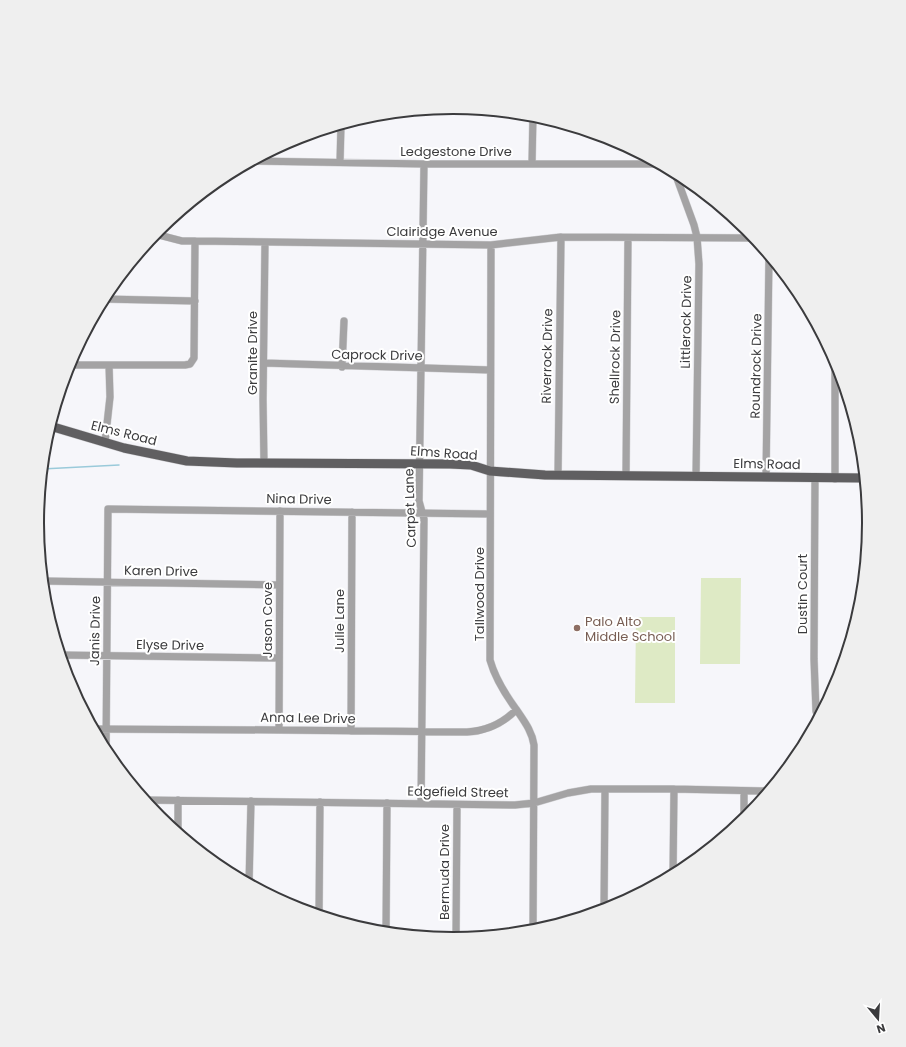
<svg xmlns="http://www.w3.org/2000/svg" width="906" height="1047" viewBox="0 0 906 1047" font-family="Poppins,sans-serif">
  <style>
    .green { fill: #deeac5 }
    .lines { fill: none; stroke-linecap: round; stroke-linejoin: round }
    .stream { stroke: #9acada; stroke-width: 1.5 }
    .minor-casing { stroke: #d1d1d4; stroke-width: 8 }
    .major-casing { stroke: #d1d1d4; stroke-width: 10 }
    .minor { stroke: #a4a3a4; stroke-width: 7 }
    .major { stroke: #605f61; stroke-width: 9 }
    .education-dot { fill: #8d6e63; stroke: #fff; stroke-width: 1.5 }
    .labels { text-anchor: middle; dominant-baseline: central; stroke-width: 4; stroke-linejoin: round; paint-order: stroke }
    .street-label { font-size: 13px; fill: #3b3b3d; stroke: #fff }
    .education-label { font-size: 13px; fill: #785e54; stroke: #fff; text-anchor: start }
    .rim { fill: none; stroke: #3b3b3d; stroke-width: 2 }
  </style>
  <rect width="100%" height="100%" fill="#f6f6fa"/>
  <path class="green" d="M701,578H741L740,664H700Z
    M636,617H675V703H635Z"/>
  <g class="lines">
    <path class="stream" d="M42,469L119,465"/>
    <defs>
      <path id="minor" d="M253,161L424,164H659
        M340,162L341,125
        M532,163L533,115
        M675,173L694,225L697,237L699,264L696,477
        M155,234L182,241H195L491,245L561,237L754,238
        M491,245L490,660C495,678 505,694 516,709C524,721 532,731 534,745L533,932
        M104,299L195,301
        M835,360V479
        M264,363L490,370
        M68,365H185L190,364L194,358L195,241
        M342,367L344,321
        M105,442L110,397L109,365
        M264,463L263,400L265,243
        M558,475L561,237
        M626,476L628,238
        M766,477L769,256
        M815,478L814,659L816,711
        M43,581L279,585
        M60,655L279,658
        M93,729L279,730L467,732C487,731 502,724 516,710
        M279,730L280,511
        M351,731L352,512
        M106,752L108,509L490,514
        M144,800L515,805L534,803L568,793L591,789H674L769,791
        M421,804L424,519L419,501L424,164
        M744,820V791
        M178,833V800
        M673,875L674,789
        M249,884L251,801
        M604,910L605,790
        M319,915L320,802
        M386,933L387,803
        M456,939L457,805"/>
      <path id="major" d="M50,426L124,448L187,461L237,463L450,464L471,465L490,471L545,475L865,478"/>
    </defs>
    <use href="#minor" class="minor-casing"/>
    <use href="#major" class="major-casing"/>
    <use href="#minor" class="minor"/>
    <use href="#major" class="major"/>
  </g>
  <circle class="education-dot" cx="577" cy="628" r="4"/>
  <g class="labels">
    <g class="street-label">
      <text x="456" y="151">Ledgestone Drive</text>
      <text x="442" y="231">Clairidge Avenue</text>
      <text transform="translate(686 322) rotate(-89)">Littlerock Drive</text>
      <text transform="translate(252 353) rotate(-90)">Granite Drive</text>
      <text transform="translate(377 355) rotate(1)">Caprock Drive</text>
      <text transform="translate(547 356) rotate(-89)">Riverrock Drive</text>
      <text transform="translate(615 357) rotate(-89)">Shellrock Drive</text>
      <text transform="translate(756 366) rotate(-89)">Roundrock Drive</text>
      <text transform="translate(124 433) rotate(14)">Elms Road</text>
      <text transform="translate(444 453) rotate(4)">Elms Road</text>
      <text transform="translate(767 464) rotate(1)">Elms Road</text>
      <text transform="translate(299 499) rotate(1)">Nina Drive</text>
      <text transform="translate(410 508) rotate(-92)">Carpet Lane</text>
      <text transform="translate(161 571) rotate(1)">Karen Drive</text>
      <text transform="translate(479 594) rotate(-90)">Tallwood Drive</text>
      <text transform="translate(802 594) rotate(-90)">Dustin Court</text>
      <text transform="translate(267 620) rotate(-90)">Jason Cove</text>
      <text transform="translate(339 621) rotate(-90)">Julie Lane</text>
      <text transform="translate(95 631) rotate(-89)">Janis Drive</text>
      <text transform="translate(170 645) rotate(1)">Elyse Drive</text>
      <text transform="translate(308 718) rotate(1)">Anna Lee Drive</text>
      <text transform="translate(458 792) rotate(1)">Edgefield Street</text>
      <text transform="translate(444 872) rotate(-90)">Bermuda Drive</text>
    </g>
    <g class="education-label">
      <text x="585" y="621">Palo Alto<tspan x="585" dy="15">Middle School</tspan></text>
    </g>
  </g>
  <path d="M0 0H906V1047H0ZM44 523a409 409 0 1 1 818 0a409 409 0 1 1-818 0Z" fill="#efefef" fill-rule="evenodd"/>
  <path class="rim" d="M44 523a409 409 0 1 1 818 0a409 409 0 1 1-818 0Z"/>
  <g transform="translate(878 1019) rotate(162)" stroke="#ffffff" stroke-width="3" paint-order="stroke">
  <path d="M0-3L7 15L0 10L-7 15Z" fill="#3b3b3d"/>
  <text y="-6" font-size="11" font-weight="bold" text-anchor="middle" fill="#3b3b3d">N</text>
  </g>
</svg>
